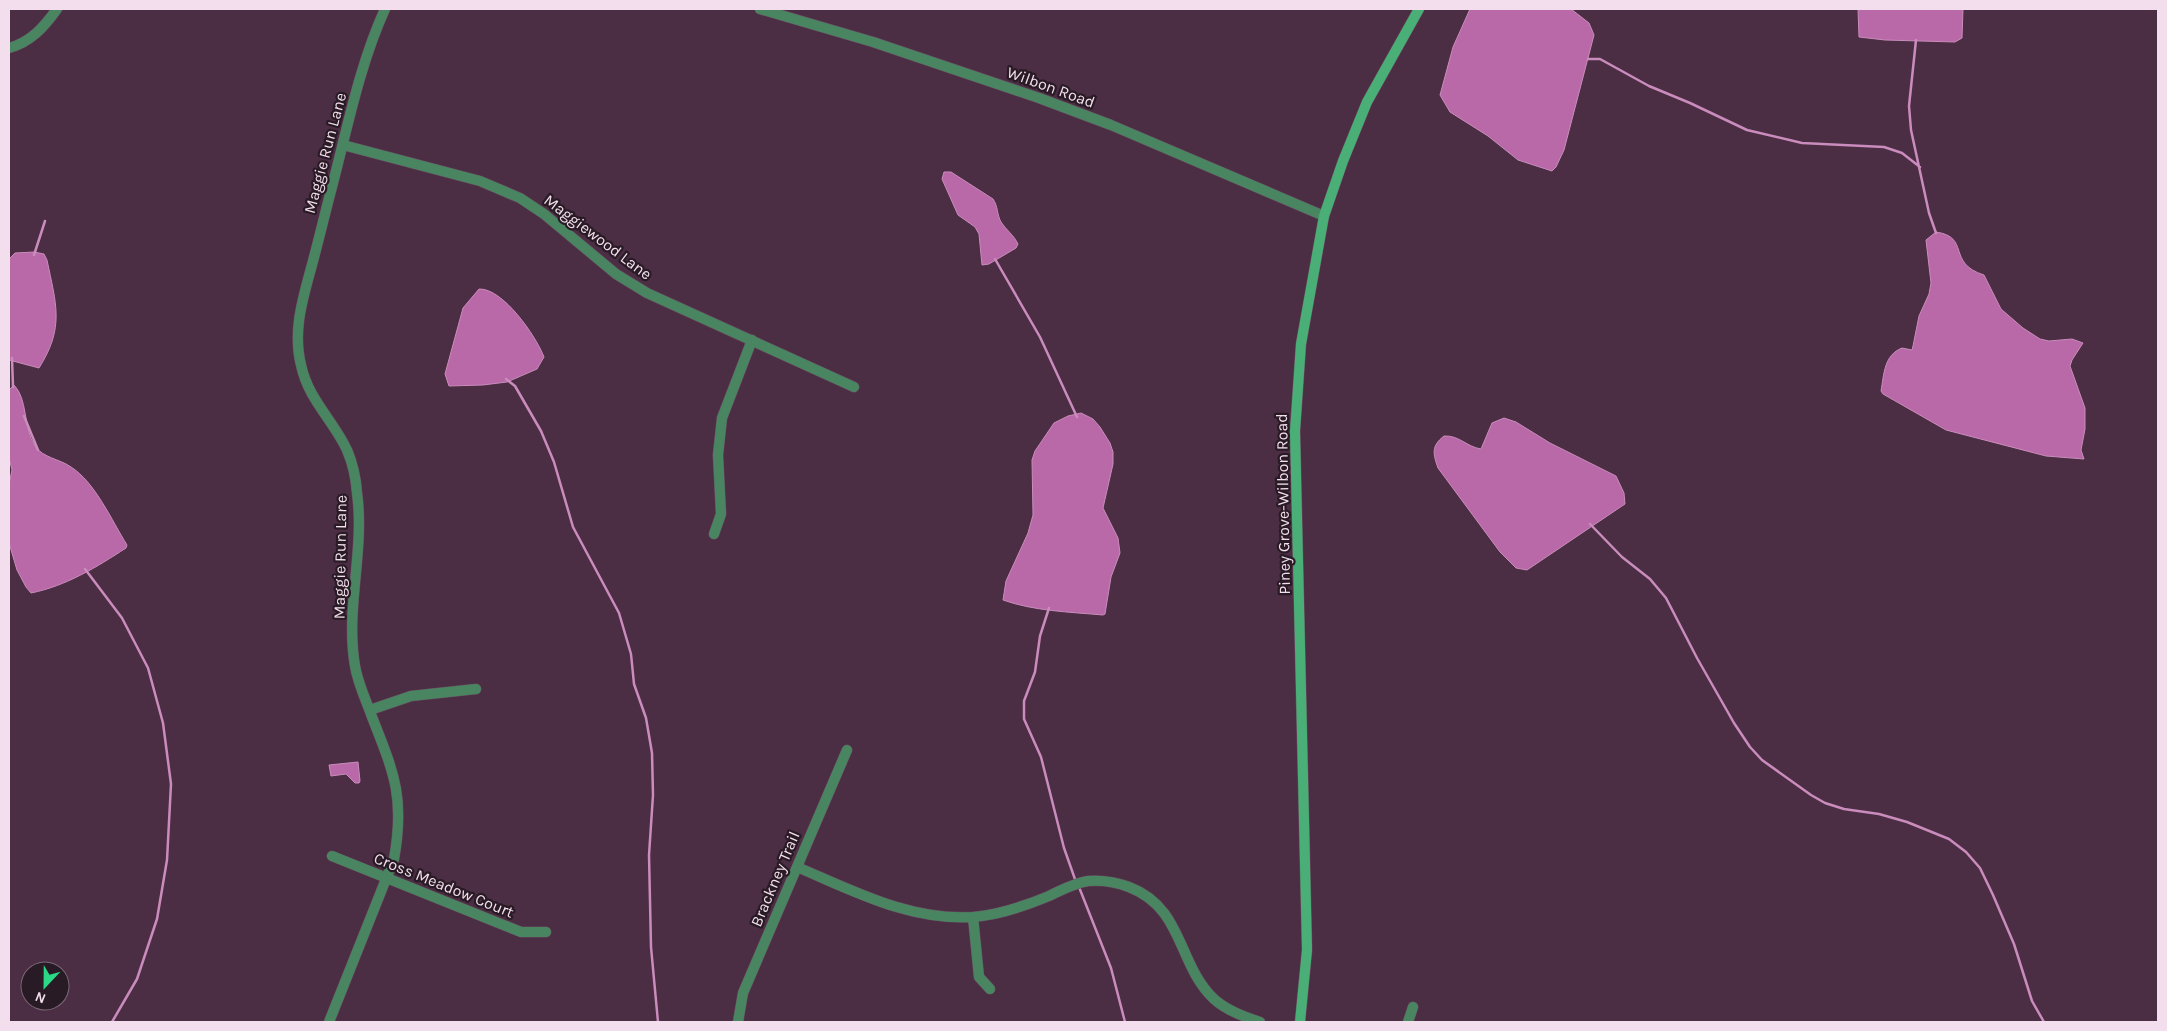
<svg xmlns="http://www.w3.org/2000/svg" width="2167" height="1031" viewBox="0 0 2167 1031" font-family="Karla,sans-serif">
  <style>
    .water { fill: #b969a7; stroke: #ca8cbc }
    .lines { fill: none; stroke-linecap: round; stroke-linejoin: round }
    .stream { stroke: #ca8cbc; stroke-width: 2.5 }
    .street-casing { stroke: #694d62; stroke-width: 11 }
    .secondary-casing { stroke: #694d62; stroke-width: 11 }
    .street { stroke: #498561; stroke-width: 10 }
    .secondary { stroke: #49af76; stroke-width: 10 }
    .labels { text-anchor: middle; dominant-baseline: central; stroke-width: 4.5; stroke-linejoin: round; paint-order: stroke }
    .street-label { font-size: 16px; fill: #f2deec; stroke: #291b25 }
  </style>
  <rect width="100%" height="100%" fill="#4b2d44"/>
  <path class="water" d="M1470,9H1571L1589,23L1594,35L1564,150L1556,167L1552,171L1518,160L1488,136L1450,112L1440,95L1453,47Z
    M1858,9H1963L1962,38L1955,42L1885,40L1859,37Z
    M944,172H951L993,199C998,206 997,215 1001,222C1006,230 1014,235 1018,244L1016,248L989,264L982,265L979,234L975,227L958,215L942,179Z
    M1936,232C1971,237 1946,263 1984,275L2001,309L2023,328L2040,339L2049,341L2072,339L2083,343L2072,360L2070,366L2085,408V429L2081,450L2084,459L2046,456L1946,430L1883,394L1881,391C1884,374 1884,355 1902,348L1912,350L1913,346L1919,316L1929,294L1931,283L1926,240Z
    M34,252L44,254L47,260C56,304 65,327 39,368L9,360V259L15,253Z
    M479,289C503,288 536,336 544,357L537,369L507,382L483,385L449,386L445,374L463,308Z
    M14,385C28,399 23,428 35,446C43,458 60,459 71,467C95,482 112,521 127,545L126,548C97,567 66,586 31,593L26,587L17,570L9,543V484L12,470L9,458V390Z
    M1081,413L1093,419L1100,427L1110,443L1113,452V464L1103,508L1118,538L1120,553L1111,577L1105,614L1103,615C1069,612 1034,611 1003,600L1006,581L1028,533L1033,515L1032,460L1035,451L1054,423L1068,416Z
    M1504,418L1516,422L1550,443L1616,476L1624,493L1625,504L1527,570L1516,568L1500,552L1438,468C1433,454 1431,446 1444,436C1459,435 1467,447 1481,449L1492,423Z
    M358,762L360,781L359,783H355L346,774L331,776L329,765Z"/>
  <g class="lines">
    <path class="stream" d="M1916,40L1909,106L1911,130L1929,213L1936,233
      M1588,59H1600L1649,86L1690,103L1747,130L1802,143L1884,147L1902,153L1920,167
      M34,255L45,221
      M995,259L1040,337L1077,417
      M12,358L13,387
      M506,379L515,386L541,431L554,462L573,527L619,613L631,654L634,684L646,718L652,753L653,795L649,855L651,947L658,1022
      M24,416L38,450
      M1590,524L1622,557L1650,579L1666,598L1697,658L1734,723L1750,747L1762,760L1811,795L1825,803L1844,809L1879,814L1907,822L1949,839L1966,852L1980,868L1993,895L2014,944L2032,1001L2044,1022
      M85,569L122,618L148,668L163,723L171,784L167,860L157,919L137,979L112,1022
      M1049,608L1040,636L1035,672L1024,701V719L1041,757L1064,848L1076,882
      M1079,887L1111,968L1125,1022"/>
    <defs>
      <path id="street" d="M760,9L873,42L1039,98L1111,125L1324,216
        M9,48C31,42 44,27 57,9
        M343,145L480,181L520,198L544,214L616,274L647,293L854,387
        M714,534L721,514L718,455L722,418L752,340
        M370,710L411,696L476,689
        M332,856L521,932H546
        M797,867C854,891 909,921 973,917C999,915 1025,906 1049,896C1061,890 1075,883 1088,881C1101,880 1116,882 1129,887C1184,908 1177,964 1214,999C1226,1010 1244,1017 1260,1022
        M973,917L979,977L990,989
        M329,1022L394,859C405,797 394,773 372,717C366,700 358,684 355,666C345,609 365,551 357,493C356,479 353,464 347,450C333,420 308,399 301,365C292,329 304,295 313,261C320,235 326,209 333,183C348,125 360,64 385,9
        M738,1022L743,993L847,750
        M1408,1022L1413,1007"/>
      <path id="secondary" d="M1300,1022L1307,950L1295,431L1301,344L1324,216L1343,161L1367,102L1419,9"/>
    </defs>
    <use href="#street" class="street-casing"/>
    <use href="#secondary" class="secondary-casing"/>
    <use href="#street" class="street"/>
    <use href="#secondary" class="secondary"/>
  </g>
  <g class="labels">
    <g class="street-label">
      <text transform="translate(1051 87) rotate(20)">Wilbon Road</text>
      <text transform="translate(325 153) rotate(-75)">Maggie Run Lane</text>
      <text transform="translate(598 237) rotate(37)">Maggiewood Lane</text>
      <text transform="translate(1283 504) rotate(-91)">Piney Grove-Wilbon Road</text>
      <text transform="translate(340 557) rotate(-89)">Maggie Run Lane</text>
      <text transform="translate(775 879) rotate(-67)">Brackney Trail</text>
      <text transform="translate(444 885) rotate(22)">Cross Meadow Court</text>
    </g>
  </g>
  <rect width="2167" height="1031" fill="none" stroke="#f2deec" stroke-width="20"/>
  <g transform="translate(45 986) rotate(202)"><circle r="24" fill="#291b25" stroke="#796975"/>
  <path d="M0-4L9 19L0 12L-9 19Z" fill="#2ad885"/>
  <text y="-8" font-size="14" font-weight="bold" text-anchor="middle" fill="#f2deec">N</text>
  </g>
</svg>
